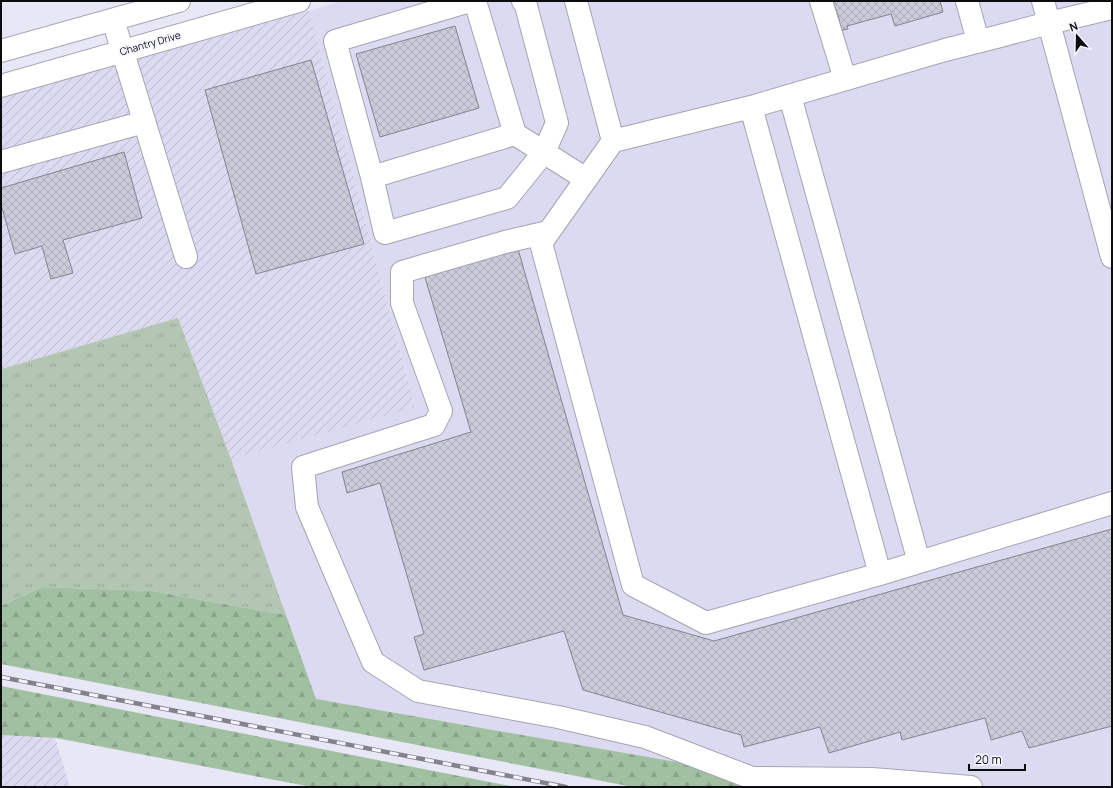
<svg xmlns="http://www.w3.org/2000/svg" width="1113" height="788" viewBox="0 0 1113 788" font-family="Manrope,sans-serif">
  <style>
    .built { fill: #dbdaf0 }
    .industrial { fill: url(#industrial-furrows) }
    .grass { fill: url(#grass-tufts) }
    .forest { fill: url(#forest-firs) }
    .building { fill: url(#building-cross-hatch); stroke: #848391 }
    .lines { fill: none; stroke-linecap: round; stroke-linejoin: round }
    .minor-casing { stroke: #a5a4b2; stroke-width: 24 }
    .minor { stroke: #fff; stroke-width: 22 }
    .rail-casing { stroke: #82818c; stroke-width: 4.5 }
    .rail { stroke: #f5f5fe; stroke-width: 3; stroke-dasharray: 9; stroke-linecap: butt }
    .labels { text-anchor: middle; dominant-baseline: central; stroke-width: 3.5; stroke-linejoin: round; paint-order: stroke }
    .street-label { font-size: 10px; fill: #0b0b10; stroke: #f5f5fe }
  </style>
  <defs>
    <pattern id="industrial-furrows" width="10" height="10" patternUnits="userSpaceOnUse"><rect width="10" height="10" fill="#dbdaf0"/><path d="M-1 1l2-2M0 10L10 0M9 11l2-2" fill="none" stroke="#bbbacd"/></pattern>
    <pattern id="grass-tufts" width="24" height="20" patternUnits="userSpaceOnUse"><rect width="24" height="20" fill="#b3c6b3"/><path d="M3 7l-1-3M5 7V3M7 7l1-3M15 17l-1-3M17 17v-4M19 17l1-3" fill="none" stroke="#99a999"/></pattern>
    <pattern id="forest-firs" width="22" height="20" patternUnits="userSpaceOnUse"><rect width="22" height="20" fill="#a1c0a1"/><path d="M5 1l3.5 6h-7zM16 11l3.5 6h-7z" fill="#89a48a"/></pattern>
    <pattern id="building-cross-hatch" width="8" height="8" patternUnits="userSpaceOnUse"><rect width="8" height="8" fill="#cbcad9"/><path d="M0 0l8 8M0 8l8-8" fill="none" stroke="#adacb9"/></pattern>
  </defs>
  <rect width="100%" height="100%" fill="#e8e7f6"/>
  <path class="built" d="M343,1H1112V787H848L688,764L316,699L231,459L415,406L309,11Z"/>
  <path class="industrial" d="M309,11L415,407L231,459L178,318L1,369V96Z
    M1,735L55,738L70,787H1Z"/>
  <path class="grass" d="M178,318L231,459L286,615L152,591L42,587L1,606V369Z"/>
  <path class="forest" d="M42,587L152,591L286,615L316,699L688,764L751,787H633L1,664V606Z
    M1,686L515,787H312L56,738L1,735Z"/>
  <path class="building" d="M833,1H940L943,12L895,26L891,14L847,26L848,29L839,31L837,23L840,22Z
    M455,26L479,108L380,137L356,54Z
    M311,60L364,244L256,274L205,90Z
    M124,152L142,218L63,240L73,273L51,279L42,246L15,254L1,204V188Z
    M518,249L623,615L714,641L1112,529V726L1029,748L1022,731L991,740L985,718L902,740L900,732L829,753L820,727L744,747L741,735L583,690L564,631L424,670L414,637L424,634L380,483L347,493L342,472L471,432L424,274Z"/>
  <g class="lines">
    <defs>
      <path id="minor" d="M470,1L335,41L372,177L515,134
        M475,1L515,134L586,179
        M576,1L613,141L751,107L945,50L1000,36L1049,23L1112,8
        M821,1L845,79
        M967,1L978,41
        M1043,1L1112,257
        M113,20L186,257
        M1,51L179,1
        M1,86L299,1
        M790,96L919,562
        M613,141L541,243L633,585L706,623L880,574L751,107
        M1,162L144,122
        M372,177L385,233L507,198L544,152L557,123L525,2L523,1
        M548,232L505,242L402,272V303L441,411L434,425L303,467L307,507L373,662L418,691L558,717L645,737L752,778L872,779L971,787
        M880,574L1112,503"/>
    </defs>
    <use href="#minor" class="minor-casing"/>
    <use href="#minor" class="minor"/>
    <defs>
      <path id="rail" d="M1,677L566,787"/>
    </defs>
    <use href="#rail" class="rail-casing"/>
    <use href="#rail" class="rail"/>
  </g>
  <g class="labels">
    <g class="street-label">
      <text transform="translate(150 43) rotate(-16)">Chantry Drive</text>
    </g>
  </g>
  <rect width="1113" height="788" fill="none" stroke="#0b0b10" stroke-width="4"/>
  <g transform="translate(1077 36) rotate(340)" stroke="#f5f5fe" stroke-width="3" paint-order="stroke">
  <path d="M0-3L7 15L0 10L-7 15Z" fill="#0b0b10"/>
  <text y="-6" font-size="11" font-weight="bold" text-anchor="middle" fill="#0b0b10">N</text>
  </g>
  <path d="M969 764v6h56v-6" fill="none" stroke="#0b0b10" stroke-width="2"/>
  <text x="975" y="764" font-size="12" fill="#0b0b10" stroke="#f5f5fe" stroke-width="3" paint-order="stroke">20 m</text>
</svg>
